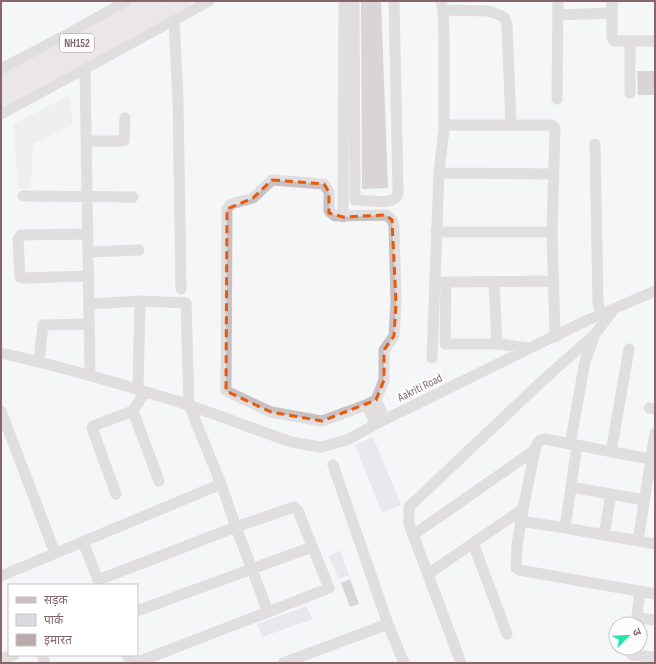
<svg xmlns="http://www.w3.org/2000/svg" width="656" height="664" viewBox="0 0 656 664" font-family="'Sofia Sans Condensed','Noto Sans Devanagari',sans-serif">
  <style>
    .built { fill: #e7e7e8 }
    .green { fill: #dadae3 }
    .building { fill: #b9abad }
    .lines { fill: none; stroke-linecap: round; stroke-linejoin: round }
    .minor { stroke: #c8c0c1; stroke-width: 11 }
    .highway { stroke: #dfd6d7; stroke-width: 16 }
    .marked { fill: none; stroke: #e8590c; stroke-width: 3; stroke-dasharray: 8 5; stroke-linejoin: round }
    .labels { text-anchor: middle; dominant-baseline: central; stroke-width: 4; stroke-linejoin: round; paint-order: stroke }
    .shield { fill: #fff; stroke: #aa9496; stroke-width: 1 }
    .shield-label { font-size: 11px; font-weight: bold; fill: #856669 }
    .street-label { font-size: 12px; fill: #856669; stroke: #fff }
  </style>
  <rect width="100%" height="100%" fill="#f4f6f7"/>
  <path class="built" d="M70,95L73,125L33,144L31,187L18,189L13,124Z"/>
  <path class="green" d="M373,437L401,505L382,513L355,445Z
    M340,550L349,575L339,579L329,557Z
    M306,606L313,619L262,637L257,624Z"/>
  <path class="building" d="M361,1H381L388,188L362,189Z
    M637,71H655V95H638Z
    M350,579L359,604L350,607L341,583Z"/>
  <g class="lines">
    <path class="minor" d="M354,1L355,200C364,200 387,204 394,199C397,197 398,194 398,191L394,1
      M612,1V38L614,41H654
      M443,10L489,11L504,17L507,24L511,125
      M557,15L612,13
      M174,21L178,99L181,289
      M1,69L68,34L127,1
      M85,69L90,375
      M630,93V41
      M557,99L558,1
      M1,114L209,1
      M444,125H552L555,128L552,232L555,337
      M86,141H124L125,118
      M595,144L598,303L601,315
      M439,173L553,174
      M272,180L324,184L329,192V211L335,216L386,215L392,220L394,226L396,303L394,336L384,350V380L376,400L366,405L322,421L271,412L226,391L227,209L231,204L253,198Z
      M23,196L133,197
      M343,217L344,1
      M436,232H552
      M88,234L21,235L18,239L20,277L23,278L89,276
      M88,252L139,250
      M439,282L554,281
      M446,282L445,344H497L530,348
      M494,282L497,344
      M89,304L140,301L186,303L189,405L291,442L321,447L347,440L376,424L530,348L588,320L655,291
      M1,353C65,367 127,386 189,405L221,484L1,576
      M432,358L439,173L444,129V37L443,10L441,1
      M39,361L43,325L89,324
      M138,389L140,301
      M376,400L385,419
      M366,405L376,424
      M649,408L655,409
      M1,411L55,553
      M133,411L159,481
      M571,439L585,361L594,337
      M611,452L629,349
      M333,465L388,624
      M571,487L644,500
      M116,494L92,428L93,426L133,411L145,392
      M523,509L517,545L516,568L519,570L655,594
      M521,521L565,528L655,544
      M565,528L577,445
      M413,535L535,450C537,443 538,440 545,439L655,460
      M604,535L611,494
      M638,541L655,433
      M83,542L100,585
      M473,543L507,634
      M428,574L523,509L535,450
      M98,580L236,527L221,484
      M137,611L312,547
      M637,618L655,620
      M636,624L640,591
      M42,655L45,663
      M127,655L130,663
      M632,655L655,657
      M1,659L14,655
      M135,663L268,612L236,527L294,507L298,511L329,588L268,612
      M283,663L388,624L404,663
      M461,663L409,524V507L540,383L595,334L614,309"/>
    <path class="highway" d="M1,84L154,1
      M1,100L183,1"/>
  </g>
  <path d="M0 0H656V664H0ZM272,180L324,184L329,192V213L343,217L386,215L392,220L396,303L394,336L384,350V380L376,400L322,421L271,412L226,391L227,209L253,198Z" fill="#f4f6f7" fill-opacity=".55" fill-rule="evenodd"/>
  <path class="marked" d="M272,180L324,184L329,192V213L343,217L386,215L392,220L396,303L394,336L384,350V380L376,400L322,421L271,412L226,391L227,209L253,198Z"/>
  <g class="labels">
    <rect class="shield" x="60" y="34" width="34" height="18" rx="3"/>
    <g class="shield-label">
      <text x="77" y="43">NH152</text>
    </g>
    <g class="street-label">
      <text transform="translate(420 388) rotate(-26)">Aakriti Road</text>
    </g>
  </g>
  <rect width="656" height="664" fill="none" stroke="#856669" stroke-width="4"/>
  <rect x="8" y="584" width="130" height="72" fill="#ffffff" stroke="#cec2c3"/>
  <rect x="16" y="597" width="20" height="6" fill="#c8c0c1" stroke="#cec2c3"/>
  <text x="44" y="604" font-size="12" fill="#856669">सड़क</text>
  <rect x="16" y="614" width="20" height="12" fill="#dadae3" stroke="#cec2c3"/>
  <text x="44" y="624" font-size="12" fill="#856669">पार्क</text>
  <rect x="16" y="634" width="20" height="12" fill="#b9abad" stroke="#cec2c3"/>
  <text x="44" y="644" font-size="12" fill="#856669">इमारत</text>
  <g transform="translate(628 636) rotate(66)"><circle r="19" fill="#ffffff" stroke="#cec2c3"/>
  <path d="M0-3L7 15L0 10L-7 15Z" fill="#26e5ab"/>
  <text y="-6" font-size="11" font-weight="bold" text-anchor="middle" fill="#856669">उ</text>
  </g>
</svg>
